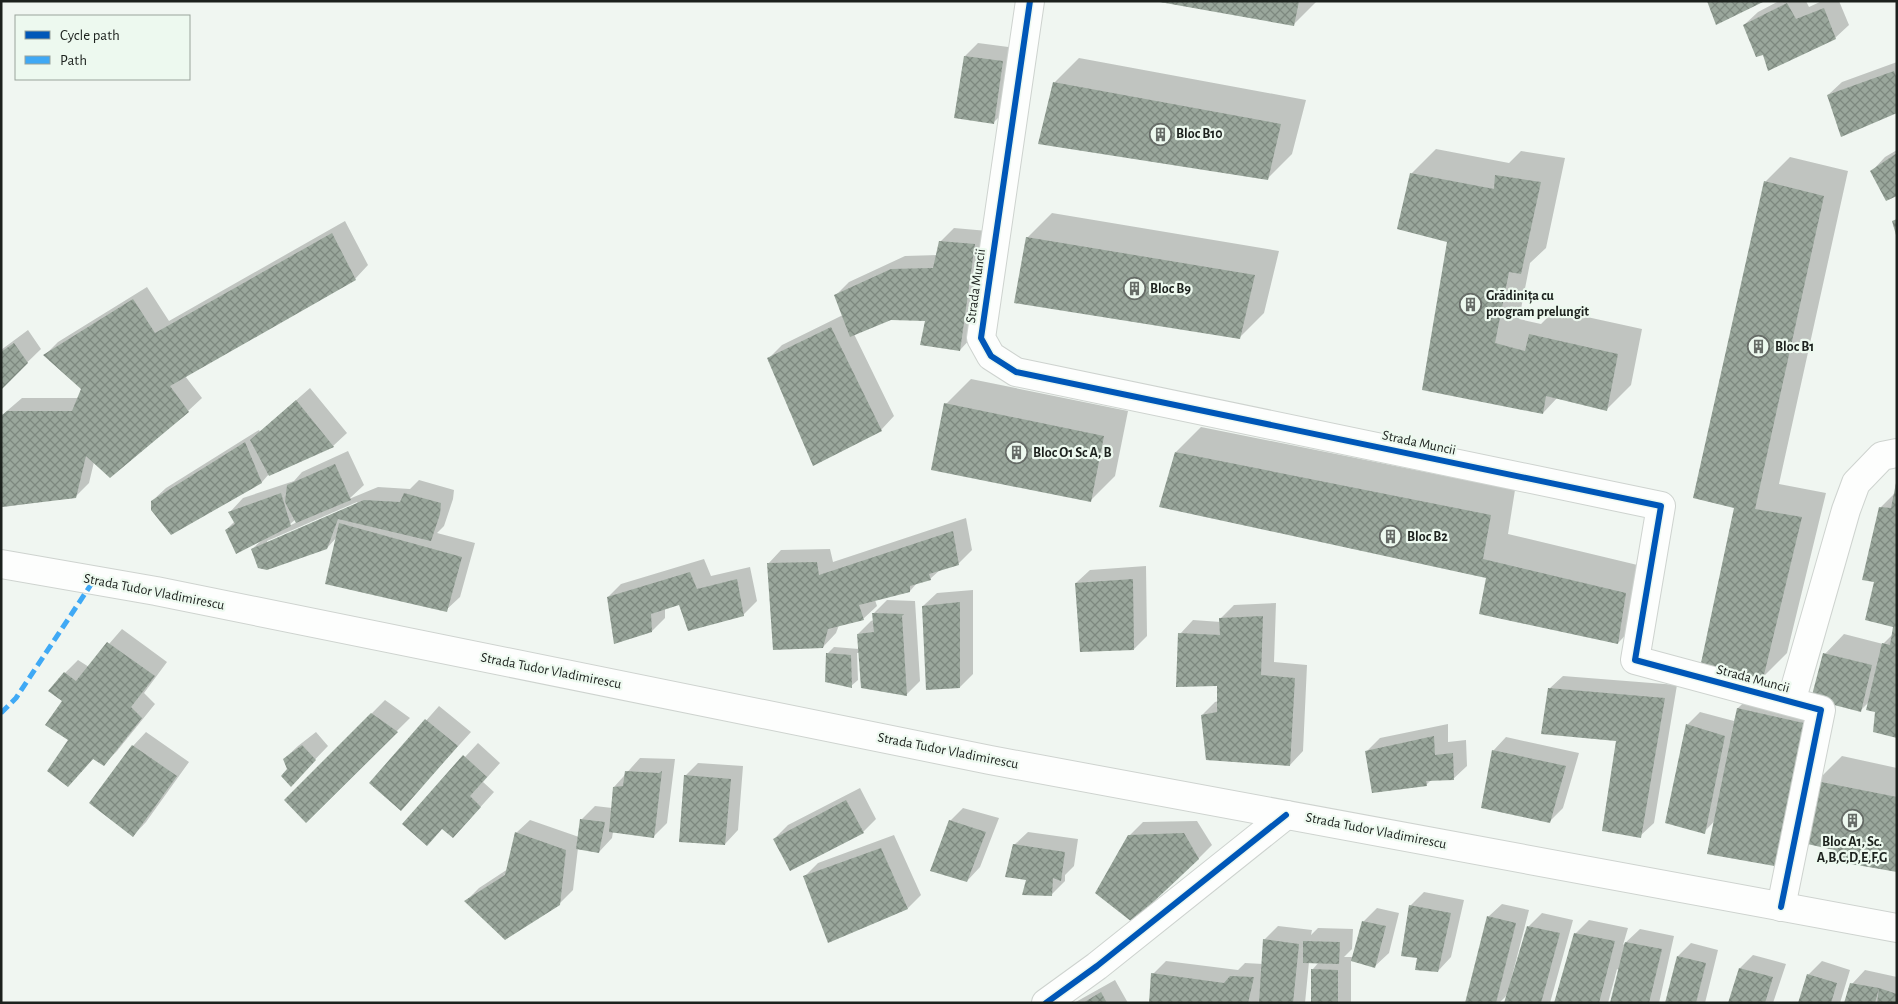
<svg xmlns="http://www.w3.org/2000/svg" width="1898" height="1004" viewBox="0 0 1898 1004" font-family="'Alegreya Sans',sans-serif">
  <style>
    .shadow { fill: #0003; fill-rule: evenodd }
    .building { fill: url(#building-cross-hatch) }
    .lines { fill: none; stroke-linecap: round; stroke-linejoin: round }
    .minor-casing { stroke: #ced3cf; stroke-width: 30 }
    .secondary-casing { stroke: #ced3cf; stroke-width: 30 }
    .minor { stroke: #fdfefd; stroke-width: 28 }
    .secondary { stroke: #fdfefd; stroke-width: 28 }
    .quiet { stroke: #3fa9f5; stroke-width: 5; stroke-dasharray: 10 5; stroke-linecap: butt }
    .cycleway-casing { stroke: #edf9ef; stroke-width: 9 }
    .cycleway { stroke: #0057b8; stroke-width: 6 }
    .labels { text-anchor: middle; dominant-baseline: central; stroke-width: 4.5; stroke-linejoin: round; paint-order: stroke }
    .poi-label { font-size: 14px; font-weight: bold; fill: #1c211d; stroke: #edf9ef; text-anchor: start }
    .street-label { font-size: 14px; fill: #1c211d; stroke: #edf9ef }
  </style>
  <defs>
    <pattern id="building-cross-hatch" width="8" height="8" patternUnits="userSpaceOnUse" patternTransform="scale(1.25)"><rect width="8" height="8" fill="#9aa79c"/><path d="M0 0l8 8M0 8l8-8" fill="none" stroke="#7d887f"/></pattern>
  </defs>
  <rect width="100%" height="100%" fill="#f0f6f1"/>
  <path class="shadow" d="M1156,1H1317L1294,24Z
    M1779,1H1806L1809,7L1822,1H1839L1849,25L1835,38L1764,54L1744,25L1758,12Z
    M978,43L1016,48L1007,109L993,123L965,56Z
    M1079,58L1306,100L1292,154L1267,179L1054,83Z
    M1897,62V111L1828,95L1842,82Z
    M1436,149L1509,163L1521,151L1565,158L1546,248L1530,263L1519,319L1541,324L1555,310L1642,329L1631,385L1606,410L1558,397L1543,413L1423,389L1449,241L1411,174Z
    M1897,150V195L1872,171L1885,157Z
    M1790,157L1848,171L1779,484L1826,493L1787,653L1762,678L1735,507L1765,182Z
    M1052,213L1279,251L1264,313L1239,338L1027,238Z
    M345,221L368,265L355,279L185,376L202,398L188,411L94,462L89,483L75,497L4,507L1,506V416L22,398H78L82,389L45,355L58,342L147,287L169,321Z
    M954,228L988,231L973,336L960,350L926,319L891,318L854,334L894,416L881,430L769,358L782,345L843,315L835,296L849,282L905,256L938,255L940,242Z
    M28,330L41,349L1,388V350Z
    M971,379L1128,411L1115,476L1090,501L946,404Z
    M310,388L347,433L333,446L269,474L262,482L152,501L166,488L259,430L260,432Z
    M1201,427L1515,490L1508,534L1650,568L1642,618L1618,643L1487,577L1176,452Z
    M348,451L364,485L349,499L378,487L410,489L419,480L454,490L453,499L444,526L437,533L475,543L460,597L446,610L337,537L327,548L252,549L261,541L226,530L235,521L230,512L243,498L294,481L302,472ZM357,502L358,504L267,543V541ZM296,519L297,522L289,526V525Z
    M1895,493L1897,737L1870,701L1861,710L1825,654L1844,634L1883,644L1894,633L1895,626L1876,581L1880,508Z
    M966,518L972,550L958,564L941,569L930,579L918,582L910,591L875,600L877,606L863,619L839,625L836,633L823,647L768,564L781,550L830,549L833,562Z
    M704,559L711,576L750,567L757,601L743,615L680,604L665,608V618L652,631L608,597L621,584Z
    M1146,566L1147,636L1134,649L1076,583L1090,570Z
    M973,590V674L960,687L923,606L937,593Z
    M887,600L915,601L920,681L907,694L862,687L859,653H857L858,680L851,686L828,653L834,647L859,649L858,634L871,621L874,620L873,614Z
    M1276,603L1274,662L1307,665L1303,751L1290,765L1202,715L1215,702L1219,701L1218,684L1180,634L1193,620L1221,622L1220,619L1234,605Z
    M122,629L167,662L144,693L155,704L117,751L104,764L94,758L68,785L70,740L64,701L65,673L78,660L89,667Z
    M1563,676L1677,685L1654,823L1640,836L1617,740L1549,689Z
    M1758,689L1827,704L1704,832L1687,725L1700,712L1734,721L1738,708Z
    M385,700L410,718L306,821L286,800Z
    M439,706L471,732L401,809L371,783Z
    M1448,724V742L1466,740L1467,766L1453,779H1432L1426,785L1367,751L1380,738Z
    M146,732L189,762L146,822L133,836V746Z
    M316,732L328,746L304,771L288,769L284,759L298,746Z
    M1506,737L1579,753L1563,808L1549,822L1493,751Z
    M478,743L500,763L483,782L494,792L466,823L443,828L403,824Z
    M1842,756L1897,768V871L1836,849L1817,781Z
    M640,758L675,759L667,823L653,837L613,832L612,838L599,852L578,848L573,890L559,904L466,901L479,888L508,869L516,833L530,820L579,837L581,820L595,806L612,808L614,787Z
    M698,763L743,766L738,830L725,844L685,776Z
    M860,788L876,819L863,832L774,839L788,825Z
    M963,808L999,818L980,867L967,881L950,821Z
    M1197,821L1212,845L1198,859L1129,836L1143,822Z
    M1028,832L1078,839L1074,866L1065,875V881L1051,895L1027,879L1014,845Z
    M894,835L921,895L908,908L804,877L818,863Z
    M1424,892L1464,900L1451,957L1438,971L1418,956L1410,906Z
    M1502,904L1529,910L1510,984L1528,927L1542,913L1573,920L1550,1003H1507L1510,992L1499,1003H1469L1488,917Z
    M1377,908L1399,913L1389,953L1375,966L1351,960V1003H1313V969L1319,962H1309L1305,1003H1150L1153,974L1166,961L1238,970L1245,963L1263,964L1264,940L1278,926L1312,930L1311,935L1318,928L1353,929L1352,949L1344,957H1353L1363,922Z
    M1589,920L1628,928L1623,945L1640,929L1674,936L1659,1003H1611L1619,970L1617,969L1608,1003H1556L1575,934Z
    M1691,943L1718,950L1705,1003H1666L1678,956Z
    M1753,955L1786,964L1773,1003H1729L1740,968Z
    M1822,961L1850,970L1840,1003H1800L1808,975Z
    M1865,970L1897,977V1003H1846L1852,984Z
    M1115,980L1128,1003H1074Z"/>
  <path class="building" d="M1154,1H1299L1294,26Z
    M1707,1H1765L1716,25Z
    M1787,3L1796,19L1824,8L1836,39L1768,71L1763,55L1756,57L1743,25Z
    M964,56L1003,61L994,124L954,118Z
    M1894,71L1897,79V113L1841,137L1827,95Z
    M1053,82L1281,124L1268,180L1038,144Z
    M1897,153V196L1886,201L1870,171Z
    M1410,173L1494,189L1495,175L1541,182L1521,274L1509,272L1495,343L1525,351L1529,334L1618,354L1607,411L1546,396L1543,414L1422,390L1447,242L1397,229Z
    M1764,181L1824,196L1755,509L1802,517L1763,679L1701,663L1734,508L1693,498Z
    M1897,219V235H1896L1892,221Z
    M332,233L356,280L170,386L189,412L110,478L86,456L76,498L1,507V416L7,411H72L81,389L43,355L133,299L155,333Z
    M1026,237L1255,275L1240,339L1014,303Z
    M939,241L975,244L960,351L920,345L925,321L891,320L850,337L834,295L891,269L933,268Z
    M831,327L882,431L813,466L767,358Z
    M14,343L28,363L1,390V352Z
    M296,400L334,447L269,476L250,440Z
    M944,403L1104,436L1091,502L931,470Z
    M245,442L262,483L171,535L151,510V501Z
    M1175,452L1491,515L1483,559L1626,593L1618,644L1479,614L1486,578L1159,507Z
    M335,464L351,500L296,523L285,502L287,485Z
    M1896,483H1897V738L1873,732L1875,712L1866,710L1882,643L1890,645L1893,627L1865,620L1874,582L1862,580L1879,507L1891,508Z
    M281,493L291,526L236,554L225,530L235,524L228,512Z
    M404,493L441,503L440,514L431,541L338,519L327,549L267,570L258,568L251,549L364,500L400,502Z
    M339,523L462,557L447,612L325,584Z
    M953,531L959,565L929,574L931,580L910,586V592L859,605L864,620L828,629L823,648L773,650L767,563L817,562L819,575Z
    M690,572L697,589L737,579L744,616L688,631L679,605L651,614L652,632L614,644L607,597Z
    M1133,579L1134,650L1080,652L1075,583Z
    M960,602V688L926,690L922,606Z
    M872,613L904,614L902,616L907,696L861,688L857,634L874,632Z
    M1263,616L1261,675L1295,678L1290,766L1206,760L1201,715L1217,712V686L1176,687L1178,633L1220,635L1219,618Z
    M107,642L155,676L131,707L142,718L104,766L93,759L68,787L47,771L68,740L45,725L62,701L48,691L64,672L76,681Z
    M826,653L851,655L852,688L825,682Z
    M1823,653L1872,665L1861,712L1811,699Z
    M1548,688L1665,698L1641,838L1602,831L1616,741L1541,734Z
    M1737,708L1808,724L1780,867L1707,854Z
    M371,713L398,732L306,823L284,800Z
    M425,719L458,746L401,811L369,783Z
    M1686,724L1725,736L1705,834L1665,823Z
    M1434,736L1435,755L1453,753L1454,780L1426,781L1427,786L1372,793L1365,751Z
    M132,745L177,776L133,837L89,803Z
    M302,745L316,760L291,787L281,776L287,769L283,759Z
    M1492,750L1566,766L1550,823L1481,808Z
    M463,755L487,777L470,796L481,807L453,838L442,829L427,846L402,824Z
    M625,771L659,773L662,771L654,838L609,832L613,787L623,786Z
    M684,775L731,779L725,845L679,842Z
    M1816,781L1897,797V872L1834,861V850L1803,843Z
    M846,800L864,833L790,871L773,839Z
    M580,819L605,822L599,853L576,849Z
    M949,820L986,832L967,882L930,871Z
    M515,832L566,850L560,905L505,940L464,901L505,875Z
    M1184,833L1199,859L1132,922L1095,893L1128,835Z
    M1013,844L1065,852L1061,881L1053,878L1052,896L1022,895L1026,880L1005,877Z
    M881,848L908,909L828,943L803,876Z
    M1409,905L1451,913L1438,972L1415,970L1417,958L1401,956Z
    M1487,916L1516,923L1496,1003H1465Z
    M1362,921L1386,926L1375,968L1351,961Z
    M1527,926L1560,933L1541,1003H1504Z
    M1574,933L1615,941L1599,1003H1554Z
    M1263,939L1299,944L1293,1003H1259Z
    M1303,941L1340,942L1339,964L1303,963Z
    M1625,942L1662,949L1649,1003H1610Z
    M1677,956L1706,963L1696,1003H1665Z
    M1739,968L1773,977L1765,1003H1728Z
    M1311,969L1338,970V1003H1311Z
    M1151,973L1224,983L1230,976L1254,977L1248,1003H1149Z
    M1807,974L1837,983L1831,1003H1798Z
    M1850,983L1879,988L1875,1003H1844Z
    M1879,988L1897,994V1003H1877Z
    M1101,992L1107,1003H1083Z"/>
  <g class="lines">
    <defs>
      <path id="minor" d="M1030,1L981,338L991,356L1016,372L1661,506L1635,660L1821,710L1781,907
        M1791,702L1846,510L1856,483L1882,456L1897,453
        M1046,1003L1097,966L1286,815"/>
      <path id="secondary" d="M1,564L156,591L990,760L1897,928"/>
    </defs>
    <use href="#minor" class="minor-casing"/>
    <use href="#secondary" class="secondary-casing"/>
    <use href="#minor" class="minor"/>
    <use href="#secondary" class="secondary"/>
    <path class="quiet" d="M1,713L16,698L94,580"/>
    <defs>
      <path id="cycleway" d="M1030,1L981,338L991,356L1016,372L1661,506L1635,660L1821,710L1781,907
        M1046,1003L1097,966L1286,815"/>
    </defs>
    <use href="#cycleway" class="cycleway-casing"/>
    <use href="#cycleway" class="cycleway"/>
  </g>
  <defs>
    <symbol id="building-ring" viewBox="-11 -11 22 22"><circle r="9.5" fill="#edf9ef" stroke="#666c67" stroke-width="1.5"/><path d="M-4-6H4V6H1V3H-1V6H-4ZM-2.5-4.3h1.7v1.8h-1.7ZM.8-4.3h1.7v1.8H.8ZM-2.5-1h1.7V.8h-1.7ZM.8-1h1.7V.8H.8Z" fill="#666c67"/></symbol>
  </defs>
  <g fill-rule="evenodd">
    <use href="#building-ring" x="1148" y="122" width="25" height="25"/>
    <use href="#building-ring" x="1122" y="276" width="25" height="25"/>
    <use href="#building-ring" x="1458" y="292" width="25" height="25"/>
    <use href="#building-ring" x="1746" y="334" width="25" height="25"/>
    <use href="#building-ring" x="1004" y="440" width="25" height="25"/>
    <use href="#building-ring" x="1378" y="524" width="25" height="25"/>
    <use href="#building-ring" x="1840" y="808" width="25" height="25"/>
  </g>
  <g class="labels">
    <g class="poi-label">
      <text x="1176" y="134">Bloc B10</text>
      <text x="1150" y="289">Bloc B9</text>
      <text x="1486" y="296">Grădinița cu<tspan x="1486" dy="16">program prelungit</tspan></text>
      <text x="1775" y="347">Bloc B1</text>
      <text x="1033" y="453">Bloc O1 Sc A, B</text>
      <text x="1407" y="537">Bloc B2</text>
      <text x="1852" y="842" text-anchor="middle">Bloc A1, Sc.<tspan x="1852" dy="16">A,B,C,D,E,F,G</tspan></text>
    </g>
    <g class="street-label">
      <text transform="translate(976 286) rotate(-82)">Strada Muncii</text>
      <text transform="translate(1419 443) rotate(12)">Strada Muncii</text>
      <text transform="translate(154 592) rotate(11)">Strada Tudor Vladimirescu</text>
      <text transform="translate(551 671) rotate(11)">Strada Tudor Vladimirescu</text>
      <text transform="translate(1753 679) rotate(15)">Strada Muncii</text>
      <text transform="translate(948 751) rotate(11)">Strada Tudor Vladimirescu</text>
      <text transform="translate(1376 831) rotate(11)">Strada Tudor Vladimirescu</text>
    </g>
  </g>
  <rect width="1898" height="1004" fill="none" stroke="#1c211d" stroke-width="5"/>
  <rect x="15" y="15" width="175" height="65" fill="#edf9ef" stroke="#99a39b"/>
  <rect x="25" y="31" width="25" height="8" fill="#0057b8" stroke="#99a39b"/>
  <text x="60" y="40" font-size="15" fill="#1c211d">Cycle path</text>
  <rect x="25" y="56" width="25" height="8" fill="#3fa9f5" stroke="#99a39b"/>
  <text x="60" y="65" font-size="15" fill="#1c211d">Path</text>
</svg>
